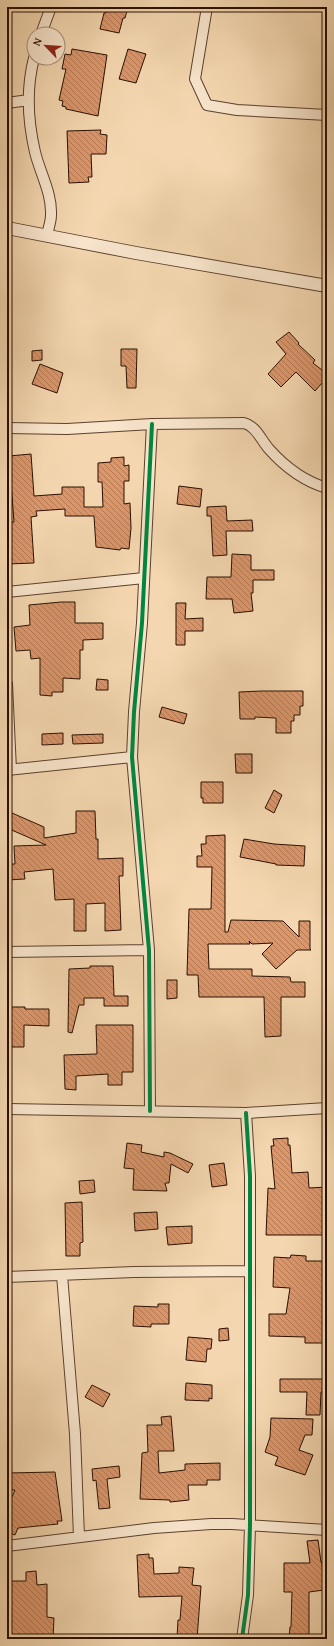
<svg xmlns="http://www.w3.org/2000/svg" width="334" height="1646" viewBox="0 0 334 1646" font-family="'Gentium Book Plus',serif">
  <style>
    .building { fill: url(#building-back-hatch); stroke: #2a0e01 }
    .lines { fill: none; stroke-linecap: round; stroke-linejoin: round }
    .minor-casing { stroke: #5c402d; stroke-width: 12 }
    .tertiary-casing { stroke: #5c402d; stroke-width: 14 }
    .minor { stroke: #f8e5cc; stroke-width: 10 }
    .tertiary { stroke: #f8e5cc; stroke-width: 12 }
    .cycleway-casing { stroke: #f8e5cc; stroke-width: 6 }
    .cycleway { stroke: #00873e; stroke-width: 4 }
  </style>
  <defs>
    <pattern id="building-back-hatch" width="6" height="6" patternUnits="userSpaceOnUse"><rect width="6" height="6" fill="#db966a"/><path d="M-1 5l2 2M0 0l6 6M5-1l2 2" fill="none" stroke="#b27955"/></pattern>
  </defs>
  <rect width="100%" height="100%" fill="#f4d7b0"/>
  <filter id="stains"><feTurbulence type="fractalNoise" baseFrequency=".005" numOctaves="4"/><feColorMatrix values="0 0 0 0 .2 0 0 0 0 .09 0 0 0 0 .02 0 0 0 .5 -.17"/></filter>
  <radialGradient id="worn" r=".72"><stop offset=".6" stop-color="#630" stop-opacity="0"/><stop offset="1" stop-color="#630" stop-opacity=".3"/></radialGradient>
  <path class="building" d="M107,7H128L125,18H123L119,33L100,29L104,13H106Z
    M72,49L107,55L98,116L66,109V107L62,106L63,101L59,100L66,69H62L65,54L71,55Z
    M128,49L146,54L136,83L119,79Z
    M101,130L100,134L107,135L106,154H91L92,177H88L89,182L69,183L67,131Z
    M289,332L299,343L298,344L315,360L313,363L327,374V388L322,383L315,391L296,372L281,387L268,374L286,354L276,342Z
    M121,349H137L136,388H127L126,366H121Z
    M42,350V360L32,361V351Z
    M40,364L63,373L57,393L32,384Z
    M31,454L34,496L62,494V487H84V507H103L102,482H98V463L111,462V458L124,457V466L129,465V481H124V504L130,503L131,528L129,549L121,548L120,550L96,547L94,516H65V509L36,511L37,516L31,517L34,563L7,564V522H14L9,456Z
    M179,486L202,489L200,507L177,504Z
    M226,506L227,521L252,520L253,531H226L227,555L213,556L211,516H207V507Z
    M232,554L251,555V570H274V580H253V593H251L253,611L234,613L232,599H206L207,577H231Z
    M61,602H75V623H103V639L83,640V650H80V679L63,678V692H52V696L40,695V658L31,659L30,650L16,651L14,627L30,625L29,605Z
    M176,603H186L185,619L203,618V631H185V645H176Z
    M97,679L108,680V690H96Z
    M262,691H303V706H300V715H294V721H291V733H276V718L255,717V719H240L239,692Z
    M162,707L187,714L184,724L159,717Z
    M63,733V744L42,745V734Z
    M103,734V743L73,744L72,735Z
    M235,754H252V773H236Z
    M201,782H223V803H203V798H201Z
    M274,790L282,795L274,813L265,808Z
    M76,811H95L96,839H98V859L123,858V876H119L121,930L105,931V903L86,904V931H74V899L55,900L53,869L24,872L25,879L7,880V864H15L14,846L46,845L7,828V823L12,813L44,827V838L76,833Z
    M225,835V932H228L231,920L283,921L299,937V921H310V949L311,950H297L276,969L262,954L273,943L252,944L249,941L250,944H208L209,969H252V976L290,977L291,982H305V997H281V1036L265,1037L264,997H199L198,975H187L189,909H211L212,867H197V856H202L201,844H206V836Z
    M244,839L274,844L305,846L304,866L276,865V864L240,857Z
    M90,966H113L114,996H128V1006H104V998H84V1005H79L72,1033L68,1032L69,969L90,968Z
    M167,980H177V998L167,999Z
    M7,1007H25V1009H49V1026L24,1025V1047H7Z
    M96,1025H133V1072H122V1085H108V1074L76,1076V1090L65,1089L64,1055L97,1054Z
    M288,1138V1145H290L292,1173L308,1172L309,1188L327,1187V1235H266L268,1188L275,1189L271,1146H274L273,1139Z
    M127,1143L142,1145L141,1152L164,1157V1152L170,1153L193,1164L188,1173L171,1164L169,1183H165L167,1191L133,1190L134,1169L124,1168Z
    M224,1163L227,1185L212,1187L209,1165Z
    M94,1180L95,1192L80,1194L79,1181Z
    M82,1202L83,1242L80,1243V1256H66L65,1203Z
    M157,1212L158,1229L135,1231L134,1213Z
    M192,1226V1243L168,1245L166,1227Z
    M291,1255L306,1256V1261H327V1309L323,1343H305V1337L269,1336V1314H286L290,1288L273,1287L274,1257L290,1258Z
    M158,1304H169V1324H151V1327L133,1326L134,1306L158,1307Z
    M228,1328L229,1340L219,1341V1329Z
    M188,1337L212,1339L211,1349H207L206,1362L186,1360Z
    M280,1379H327V1392H321L320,1415H306L307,1392H280Z
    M186,1383L212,1385V1399L209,1398V1401L185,1400Z
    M92,1385L110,1394L103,1407L85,1397Z
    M171,1416L174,1451H158L159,1473L185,1470V1464L220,1463V1480H207V1485H188L189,1500L170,1502V1500L140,1499L142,1453L148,1452L147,1425H162L161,1417Z
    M271,1418L313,1419L312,1435H305L299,1450L313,1455L305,1475L275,1465L278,1457L265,1452L270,1437Z
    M119,1466L120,1477L107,1479L110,1508L99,1509L96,1480L93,1481L92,1469Z
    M55,1472L62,1521H57L58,1524L18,1528L15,1535L7,1532V1508L15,1490H7V1473Z
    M318,1540L321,1562H322L324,1590L309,1592V1639H289L290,1627H291L292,1592H284V1563H310L307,1541Z
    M149,1554V1558H153L154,1574L179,1573V1567L194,1568L192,1585L201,1586L197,1639L177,1638L178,1620H180L182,1596L139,1597L137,1555Z
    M36,1571L37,1585L47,1584V1617L54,1618L53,1639H7V1581H26V1572Z"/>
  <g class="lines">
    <defs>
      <path id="minor" d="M207,7L195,79L207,105L237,110L327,115
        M41,34L51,7
        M34,58C26,89 28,122 35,152C40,173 52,193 51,215C51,222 48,229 47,236
        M7,103L29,100
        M7,428L67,429L152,424L244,423C256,426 261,440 269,449C285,467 303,481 327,488
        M7,592L144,578
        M7,684L11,770
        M7,770L132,757
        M7,952L149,950
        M7,1109L246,1113L327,1108
        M150,1111L149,950L132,757L134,712L142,623L152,424
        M62,1275L75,1434L79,1537
        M7,1277L134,1272L250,1271
        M7,1546L154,1528L211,1524H232L327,1530
        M242,1639L248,1595L250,1525V1176L246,1113"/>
      <path id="tertiary" d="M7,228L136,253L327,286"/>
    </defs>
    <use href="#minor" class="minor-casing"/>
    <use href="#tertiary" class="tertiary-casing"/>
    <use href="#minor" class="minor"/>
    <use href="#tertiary" class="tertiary"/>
    <defs>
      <path id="cycleway" d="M150,1111L149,950L132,757L134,712L142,623L152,424
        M242,1639L248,1595L250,1525V1176L246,1113"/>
    </defs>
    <use href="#cycleway" class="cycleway-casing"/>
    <use href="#cycleway" class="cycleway"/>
  </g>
  <rect width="334" height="1646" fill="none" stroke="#f4d7b0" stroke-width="24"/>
  <rect x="8" y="8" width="318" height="1630" fill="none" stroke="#2a0e01" stroke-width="2"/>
  <rect x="12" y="12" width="310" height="1622" fill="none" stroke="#2a0e01"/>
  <g transform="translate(46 46) rotate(295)"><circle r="19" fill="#f8e5cc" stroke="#a68f7b"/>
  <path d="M0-3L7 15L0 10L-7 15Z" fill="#8f2418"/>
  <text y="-6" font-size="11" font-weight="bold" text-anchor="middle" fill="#2a0e01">N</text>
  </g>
  <rect width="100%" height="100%" filter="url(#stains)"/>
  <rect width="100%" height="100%" fill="url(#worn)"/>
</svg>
